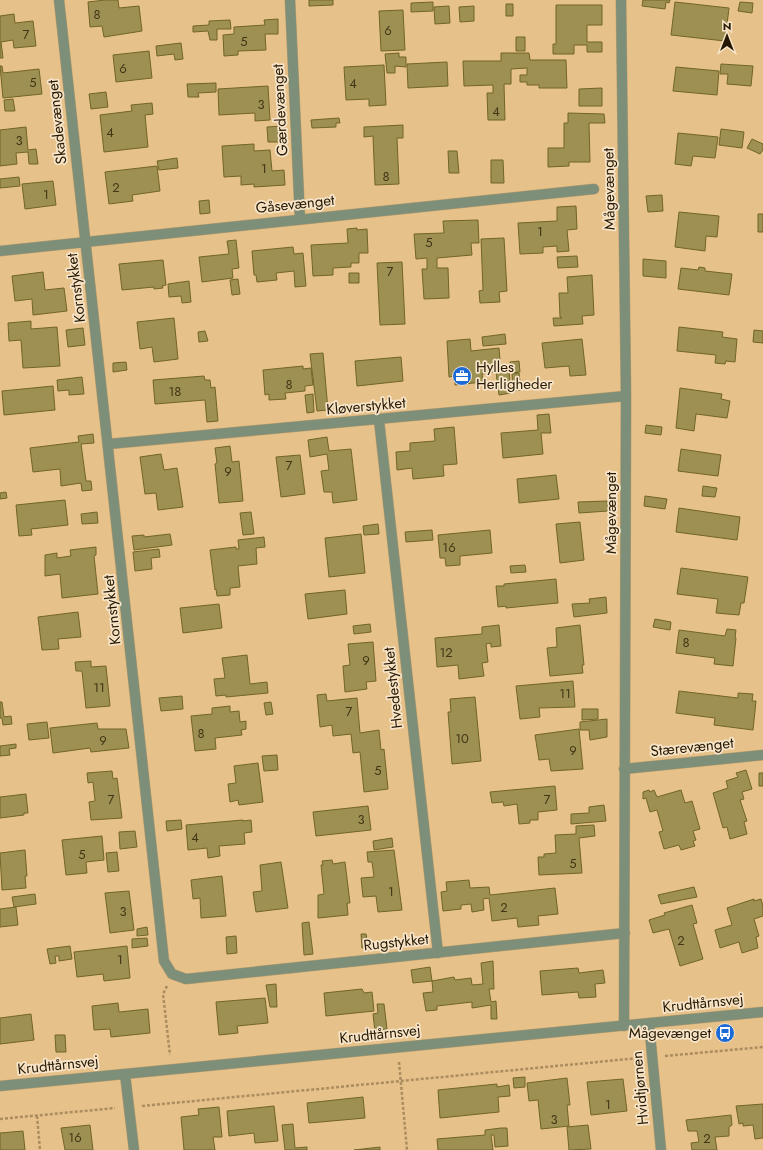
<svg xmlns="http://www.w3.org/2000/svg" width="763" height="1150" viewBox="0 0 763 1150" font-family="Jost,sans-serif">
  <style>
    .building { fill: #9d9052; stroke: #716526 }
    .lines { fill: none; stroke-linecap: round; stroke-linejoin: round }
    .street-casing { stroke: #bf9f6e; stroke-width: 11 }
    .path { stroke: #ab8d60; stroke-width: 2.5; stroke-dasharray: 3 2; stroke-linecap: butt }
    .street { stroke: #7e8f79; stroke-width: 10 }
    .labels { text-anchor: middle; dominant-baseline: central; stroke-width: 3.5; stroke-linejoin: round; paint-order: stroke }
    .number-label { font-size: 13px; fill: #433616 }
    .street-label { font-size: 15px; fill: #251802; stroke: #f8e5c9 }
    .poi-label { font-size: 15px; fill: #251802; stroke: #f8e5c9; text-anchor: start }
  </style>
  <rect width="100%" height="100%" fill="#e6c189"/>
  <path class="building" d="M105,0H118L119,8L139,6L142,31L104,37L102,26L90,27L88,2Z
    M309,0H333V5L309,6Z
    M643,0H670L669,3L666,2L665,9L642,6Z
    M433,2V11L411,12V3Z
    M675,2L729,8L725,41L671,35Z
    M740,2L753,3L752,13L738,11Z
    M506,4H513V16H506Z
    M556,5H602V25H587V42H602V52H587V45H574V54H553V44H556Z
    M449,6L450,23L435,24L434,7Z
    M474,6V21L460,22L459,7Z
    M403,10L405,50L381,51L379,11Z
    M14,14L15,23L33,21L36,46L14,48L13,40L1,42L3,58H0V16Z
    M278,19V34H265L266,50L238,51V55L224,56L223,35L234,34V27L265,25L264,20Z
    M230,20L231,29H217V40H210L208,31L193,32V26L209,25V21Z
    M516,37H525V51H516Z
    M181,43L183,59L175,60L174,54L157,56L156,46Z
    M149,51L152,78L116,82L113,55Z
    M399,53V57H406V67L395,66V73H387L385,54Z
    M501,53H529L530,60H566L567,88H539V85H527V82H520V75H527V68L511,69V84H504L505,120H488L487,93H493V85L464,86L463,61H501Z
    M447,62L448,86L408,88L407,64Z
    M721,64L753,66L751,86L727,84L728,74H720Z
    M384,65L386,105L369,106V99L346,100L344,67Z
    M0,66H2L3,73L39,69L42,94L3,98Z
    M676,67L719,71L717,95L673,91Z
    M216,83V92L198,93L199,97H188L187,84Z
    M268,86L270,120L255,121V113L219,115L218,89Z
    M602,88V106H579V89Z
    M106,92L108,107L91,109L89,94Z
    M13,99L15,111H5L4,100Z
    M152,103L153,114L145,115L148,147L104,152L100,115L132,111L131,105Z
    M568,113L604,114L605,123H589L590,162H569V166L548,167V148H564V123H568Z
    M339,118L340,123H336V127L312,128L311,120Z
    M403,125V138H397L399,184L375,185L373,136L364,137V127Z
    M282,126L283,142H268L267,127Z
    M26,127L28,150L36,149L38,164H29L28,152L16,153L17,164L0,166V130Z
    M721,129L744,132L742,148L719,145Z
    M678,133L718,137L715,158L693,156L691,166L675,164Z
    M752,139L763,144V150L760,154L747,148Z
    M254,144V151L270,150L272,171L284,170L285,185L254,187V184L241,185V176L224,177L222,146Z
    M448,151H457L459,173H449Z
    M177,158L178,168L159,170L157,161Z
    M491,160H503L504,183H491Z
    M157,166L160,191L132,195L133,201L109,204L105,172Z
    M19,177L20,186L0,188V179Z
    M53,181L56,205L25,209L22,184Z
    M662,195L663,211L648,212L646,196Z
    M209,200L210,213L200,214L199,201Z
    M576,206L577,229L567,230L569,251L557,252V246L543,247V253L520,254L518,223L557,221V207Z
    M679,212L719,216L717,237L706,236L705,251L675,247Z
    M758,214H763V232H758Z
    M478,220L479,243H471L472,255L437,258V268H448L449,298L424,299L422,269H427V258L416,259L414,234L444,233L443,221Z
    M357,228V230L367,229L368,253H359V263H351V267L333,268V275L313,276L311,245L348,243L347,229Z
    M504,238L507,291L499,292L500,302L480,303L479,291L483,290L481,239Z
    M236,240L239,268L232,269L233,278L202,282L199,257L229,254L227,241Z
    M293,247L294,254L303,253L306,286L295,287L294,271L276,273L277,280L257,282L256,275H254L252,251Z
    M577,256L578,267L558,268L557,257Z
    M643,259L666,261V278L643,276Z
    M163,260L166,285L162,286L163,288L154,289V287L122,290L119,264Z
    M402,262L405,324L380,325L377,263Z
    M699,267L705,268V271L732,274L729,295L678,289L681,268L698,270Z
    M43,272L45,290L64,288L67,311L33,315L32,299L15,301L12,276Z
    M349,273H359V283H349Z
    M592,275L594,315L582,316L583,324L554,326L553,318H562L560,317L559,293H568L567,277Z
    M238,279L240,294L232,295L230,280Z
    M189,281L191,302L182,303L181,296L169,297L168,284Z
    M174,318L178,359L154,362L152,347L140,349L137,322Z
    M31,321V329L57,327L60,366L23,368L21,340L9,341L8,323Z
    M679,327L723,332L722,337L737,339L735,362L726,361L725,364L715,363L716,355L677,351Z
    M83,328L85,345L68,347L66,330Z
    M754,330L763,331V343L753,342Z
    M205,331L208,341L199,342L198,332Z
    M505,334L506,344L483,346L482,337Z
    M470,339L471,351L499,348L501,372L509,371L511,393L499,395L496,372L482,374L483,382L455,385V376L449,377L447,341Z
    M582,339L586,375L570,376L569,366L545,368L542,343Z
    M323,353L328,410L317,411L310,354Z
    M401,357L403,381L357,386L355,361Z
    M519,361L520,372L512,373L510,362Z
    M126,362L127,370L113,372V363Z
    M303,366V369L311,368L313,385L305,386V391L285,393L286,399L269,400V394L265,395L263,370Z
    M519,373L521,390L513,391L512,374Z
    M204,376L205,380H210L211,388L215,387L218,421L207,422L205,400L155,404L153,380Z
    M82,377L84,394L69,395V390L58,391L57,380Z
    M53,386L55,410L4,415L2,391Z
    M680,388L722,394L721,399L730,401L727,418L696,414L694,431L676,428Z
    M313,394L314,412L307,413L305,395Z
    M549,414L551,433H541L543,454L503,458L501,433L538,430L537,415Z
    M646,425L662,427L661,435L645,433Z
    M454,427L457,464L443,465L444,476L413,479L412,468L397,470L396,452L410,451V443L435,441L434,429Z
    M93,434L94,443L81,444L86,481H91L92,490L82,491L81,483L61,486L60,469L33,472L30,448L79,442L78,436Z
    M327,437L329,451L351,449L357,500L333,503L332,492H324L321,471L329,470L327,454L310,457L308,440Z
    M230,446L232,462L239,461L243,501L219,503L215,464L217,463L215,448Z
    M681,449L721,455L718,476L678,471Z
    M161,454L164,470L177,468L183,507L158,510L156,493L145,494L140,457Z
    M300,455L305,494L281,497L276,457Z
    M556,475L559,499L519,503L517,479Z
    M703,486L717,488L715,497L702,496Z
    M6,492L7,498L0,499V493Z
    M645,496L667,499L665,509L644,506Z
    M65,500L68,525L31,529L32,535L19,536L16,505Z
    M607,501L608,511L579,513L578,502Z
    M679,508L740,517L737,540L676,532Z
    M97,512L98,523L82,524L81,514Z
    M251,512L254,534L243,535L240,513Z
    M580,522L584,560L560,563L556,524Z
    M378,524L379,534L364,535L363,526Z
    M432,530L433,540L406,542L405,532Z
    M490,530L492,553L460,556V565L446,566L445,558H440L438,535Z
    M170,534L172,545L134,550L132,536L144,535V537Z
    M361,534L365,573L329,577L325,538Z
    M264,537L265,547L256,548L257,564L238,566L240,587L230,588V595L217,596L216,589L215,590L210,550L236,547V549H239L238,540Z
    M96,547V555L94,556L98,594L62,598L60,574L45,576V555L57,553V558L71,556L70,550Z
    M159,549L160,557L151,558L152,569L135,571L133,552Z
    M525,565L526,572L511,573L510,566Z
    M681,568L748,577L744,603H741L739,615L716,613L718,599L677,594Z
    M556,579L558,603L506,608V606L498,607L496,586H504V584Z
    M345,590L347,614L308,619L305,594Z
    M606,597L607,613L574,617L572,604L590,603L589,599Z
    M219,604L222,628L183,633L180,608Z
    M78,612L81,637L58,639L59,649L42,650L38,617Z
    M655,619L671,622L670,630L653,627Z
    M370,624L371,632L354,634L353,626Z
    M499,625L501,646L491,647V643L486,644L488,662L482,663L484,676L459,679L458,665L437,667L435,638L482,634V627Z
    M580,625L584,665H582L583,673L550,676L547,648L557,647L556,628Z
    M727,629L736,630L735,638H736L733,666L714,664L715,658L676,653L679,630L725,636Z
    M373,642L376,681L366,682L367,689L345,692L343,666L350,665L348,644Z
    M247,655L250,684L267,682L268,693L226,697V695L216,696L214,679L225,678L222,658Z
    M91,661V667L106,666L110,706L86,708L82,671H76L75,662Z
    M573,681L575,707L539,708L540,717L520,719L516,686Z
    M679,691L738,698V693L753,694L752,701H756L753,730L714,725L715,718L676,713Z
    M326,694L327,701L357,698L360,733L379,730L381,750L384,749L388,789L364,792L360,752L353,753L351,734L333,736L332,725L320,727L317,695Z
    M182,696L183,709L161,711L159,698Z
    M475,697L481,761L452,764L448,712H451L450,699Z
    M0,702H2L4,717L11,716L12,724L3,725L2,718H0Z
    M271,702L273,714L266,715L264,703Z
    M230,706V712L239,711L240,722L246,721V729L241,730L242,735L215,738L216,749L195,751L191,716L212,714V708Z
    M582,709H598V719L582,720Z
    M607,719V737L590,740L589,730H580V722Z
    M47,722L49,738L29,740L27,724Z
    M97,723L98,729H126L129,748L91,752L90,748L53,753L50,728Z
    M579,729L583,769L551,771L549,759L539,760L535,735Z
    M16,744V748L9,749L10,755L0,756V746Z
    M277,755L278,770L264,771L262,756Z
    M258,763L263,802L239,805L238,800L230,802L228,784L236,783L234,766Z
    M746,770L752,789L742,792L744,799L740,800L747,821L744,822L747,834L730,839L727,827L723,828L713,793L728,788L726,781L738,777L736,773Z
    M112,771L113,779L117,778L122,818L91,820L89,802L95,801L93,782L88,783L87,773Z
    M759,773H763V786H759Z
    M555,786L557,810L538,812V820H530V823L519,824L517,804L504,806L503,802L492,803L490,792Z
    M649,790L650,792L654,790L657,797L681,790L685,803L692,801L700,829L693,831L696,840L693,841L695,846L681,850L679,845L664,849L659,832L663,831L657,810L650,812L646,798L643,799V792Z
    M26,794L28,813H24V815L0,818V797Z
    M604,805L606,821L571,824V814L589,813V807Z
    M368,806L371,830L316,836L313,812Z
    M181,820L182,829L167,831L166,821Z
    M243,820V821L251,820L252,832L244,833L245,844L219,846L220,856L208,858L207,848L188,850L186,825Z
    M594,825L595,836L579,838L582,873L539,875L538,857H544V854L556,853L555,835L576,834V826Z
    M135,831L137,847L120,849L119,832Z
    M102,836L104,860L86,862L87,873L66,875L62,840Z
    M392,838L393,847L374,850L373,841Z
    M25,850L27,876H25L26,888L2,890L0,853Z
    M394,850L402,910L378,912L376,896L363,897L361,878L374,877L372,862H368L367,852Z
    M117,852L119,871L108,872L106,853Z
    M332,860L333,864L345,862L350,903H347L348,915L318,918V895L324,894L321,865H323L322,861Z
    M281,862L288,908L256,912L253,892L262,891L260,865Z
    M222,876L226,916L201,918L200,898L193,899L191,880Z
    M469,880L470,888L489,887L490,895L555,888L558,914L538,916L539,925L518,927L517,918L492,921L489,898L483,899L484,910L472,912L471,904L461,905V909L443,911L441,892L447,891L446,882Z
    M694,887L697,897L661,904L658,895Z
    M129,891L134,930L110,933L105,893Z
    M35,894L36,904L14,907L12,897Z
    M754,899V901L761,899L763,906V916L754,919L759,936L756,937L758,948L742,953L739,942L720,948L715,930L732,925L727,908Z
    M692,905L697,923L693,924L703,959L680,966L669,929L653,933L649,920L665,915L664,913Z
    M16,907L18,925L0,927V909Z
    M309,922L313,954L304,955L302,923Z
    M147,927L148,935L137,936V929Z
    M361,934H366L367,939H370L371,947L362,948Z
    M236,936L237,953L227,954L226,937Z
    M147,938L148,946L132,948V939Z
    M70,946L72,959L59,961V956H55L56,963L50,964L47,949Z
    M127,946L130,978L104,981L103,974L77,977L74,952Z
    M493,961L494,989H489L491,1002L496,1001L497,1019H491V1005L472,1008V1002L437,1006V1010L426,1011L423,993L433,992L432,981L413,983L411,970L430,967L432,981L454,977L455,980L471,978L472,985L483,984L481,963Z
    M578,968L579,973L603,970L605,983L595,984L596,997L579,998L578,992L542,995L540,971Z
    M276,984L277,1007H270L266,985Z
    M362,989L364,993L372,992L374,1011L326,1016L324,993Z
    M265,998L268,1023L237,1026L238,1033L219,1035L216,1002Z
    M118,1003L119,1012L148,1009L150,1033L111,1037L110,1029L94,1030L92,1006Z
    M377,1004H384L387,1029L375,1031L373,1014L378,1013Z
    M31,1014L34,1040L0,1044V1018Z
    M55,1035H65L66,1052H56Z
    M525,1077V1087L514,1088L513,1078Z
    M567,1078L570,1105H567L569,1126L541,1129L538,1100L529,1101L527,1083Z
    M623,1079L627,1111L591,1115L587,1082Z
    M497,1084V1087L509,1085L510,1096L498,1097L499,1112L440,1118L438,1090Z
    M363,1097L365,1118L309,1123L307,1103Z
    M763,1104V1138L755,1139L753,1125L743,1126V1123L739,1124L736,1106Z
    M274,1106L278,1141L255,1143L254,1133L229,1136L227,1111Z
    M219,1107L222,1137H213L215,1150H184L181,1117L199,1115L198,1109Z
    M731,1115L732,1125L729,1127V1136L715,1137L717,1150H692L691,1143L699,1142L697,1131H688L686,1120Z
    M293,1124L295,1148L307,1147V1150H285L282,1125Z
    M90,1125L93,1150H65L61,1128Z
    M588,1125L591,1149L569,1150L567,1127Z
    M501,1128H507L508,1146L495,1147L494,1135H491L493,1150H438L437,1139L485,1135V1130Z
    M23,1131L25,1150H0V1133Z
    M380,1147V1150H354Z"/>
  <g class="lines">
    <defs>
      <path id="street" d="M59,0L164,961L172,974L186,979L625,933
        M290,0L300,219
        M621,0L626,396L624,1026
        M0,251L594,189
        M379,420L438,953
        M109,444L626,396
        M624,769L763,755
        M649,1023L661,1150
        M125,1074L134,1150
        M0,1086L763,1012"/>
    </defs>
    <use href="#street" class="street-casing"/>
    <path class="path" d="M167,986L163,994L170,1055
      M665,1056L763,1047
      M399,1062L407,1150
      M142,1106L639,1058
      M37,1116L40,1150
      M0,1119L115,1108"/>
    <use href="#street" class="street"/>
  </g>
  <defs>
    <symbol id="office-disc" viewBox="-11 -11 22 22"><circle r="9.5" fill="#1c6ad5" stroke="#f8e5c9"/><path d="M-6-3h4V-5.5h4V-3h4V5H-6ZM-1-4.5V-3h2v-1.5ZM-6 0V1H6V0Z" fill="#fff"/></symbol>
    <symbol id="bus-disc" viewBox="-11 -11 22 22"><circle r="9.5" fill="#1c6ad5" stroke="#f8e5c9"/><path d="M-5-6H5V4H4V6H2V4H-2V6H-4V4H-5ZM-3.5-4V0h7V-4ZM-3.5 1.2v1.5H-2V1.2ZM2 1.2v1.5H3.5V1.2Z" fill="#fff"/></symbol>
  </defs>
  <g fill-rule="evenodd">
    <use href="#office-disc" x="451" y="365" width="22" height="22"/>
    <use href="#bus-disc" x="714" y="1022" width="22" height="22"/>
  </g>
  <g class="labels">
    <g class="number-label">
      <text x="97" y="14">8</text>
      <text x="388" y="30">6</text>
      <text x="26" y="34">7</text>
      <text x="244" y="41">5</text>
      <text x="123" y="68">6</text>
      <text x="33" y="82">5</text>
      <text x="353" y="83">4</text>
      <text x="261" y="104">3</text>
      <text x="496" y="111">4</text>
      <text x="110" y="132">4</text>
      <text x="19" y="140">3</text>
      <text x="264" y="168">1</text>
      <text x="386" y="176">8</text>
      <text x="116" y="187">2</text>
      <text x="46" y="194">1</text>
      <text x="540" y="231">1</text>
      <text x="429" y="242">5</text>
      <text x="390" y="271">7</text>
      <text x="289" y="384">8</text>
      <text x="175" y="391">18</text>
      <text x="289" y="465">7</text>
      <text x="228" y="471">9</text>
      <text x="449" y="547">16</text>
      <text x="686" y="642">8</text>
      <text x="446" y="652">12</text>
      <text x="366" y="660">9</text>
      <text x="99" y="687">11</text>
      <text x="565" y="693">11</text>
      <text x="349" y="711">7</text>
      <text x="201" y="733">8</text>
      <text x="462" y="738">10</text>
      <text x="103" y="740">9</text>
      <text x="573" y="750">9</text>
      <text x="378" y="770">5</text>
      <text x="111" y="799">7</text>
      <text x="547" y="799">7</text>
      <text x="361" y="819">3</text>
      <text x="195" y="837">4</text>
      <text x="82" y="854">5</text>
      <text x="573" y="863">5</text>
      <text x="391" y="891">1</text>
      <text x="504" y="907">2</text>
      <text x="123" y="911">3</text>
      <text x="681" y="940">2</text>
      <text x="120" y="959">1</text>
      <text x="608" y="1104">1</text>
      <text x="554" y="1119">3</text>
      <text x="75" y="1137">16</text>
      <text x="707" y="1138">2</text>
    </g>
    <g class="street-label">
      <text transform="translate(280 110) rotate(-93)">Gærdevænget</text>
      <text transform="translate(57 122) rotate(-96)">Skadevænget</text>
      <text transform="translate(609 189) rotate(-91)">Mågevænget</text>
      <text transform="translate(295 204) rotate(-6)">Gåsevænget</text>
      <text transform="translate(76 288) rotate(-97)">Kornstykket</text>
      <text transform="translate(366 406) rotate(-5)">Kløverstykket</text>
      <text transform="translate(611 513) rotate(-90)">Mågevænget</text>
      <text transform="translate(112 610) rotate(-96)">Kornstykket</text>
      <text transform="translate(393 688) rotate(-96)">Hvedestykket</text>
      <text transform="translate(692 747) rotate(-6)">Stærevænget</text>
      <text transform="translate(396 942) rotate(-6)">Rugstykket</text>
      <text transform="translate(703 1003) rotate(-6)">Krudttårnsvej</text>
      <text transform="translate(380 1034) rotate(-6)">Krudttårnsvej</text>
      <text transform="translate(58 1065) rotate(-6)">Krudttårnsvej</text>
      <text transform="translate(640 1088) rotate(-95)">Hvidtjørnen</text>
    </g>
    <g class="poi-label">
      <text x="476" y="367">Hylles<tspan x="476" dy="17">Herligheder</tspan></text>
      <text x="711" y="1033" text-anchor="end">Mågevænget</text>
    </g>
  </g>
  <g transform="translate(727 36)" stroke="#f8e5c9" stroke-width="3" paint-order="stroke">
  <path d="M0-3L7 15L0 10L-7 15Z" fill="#251802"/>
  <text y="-6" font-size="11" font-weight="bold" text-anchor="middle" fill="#251802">N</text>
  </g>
</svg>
